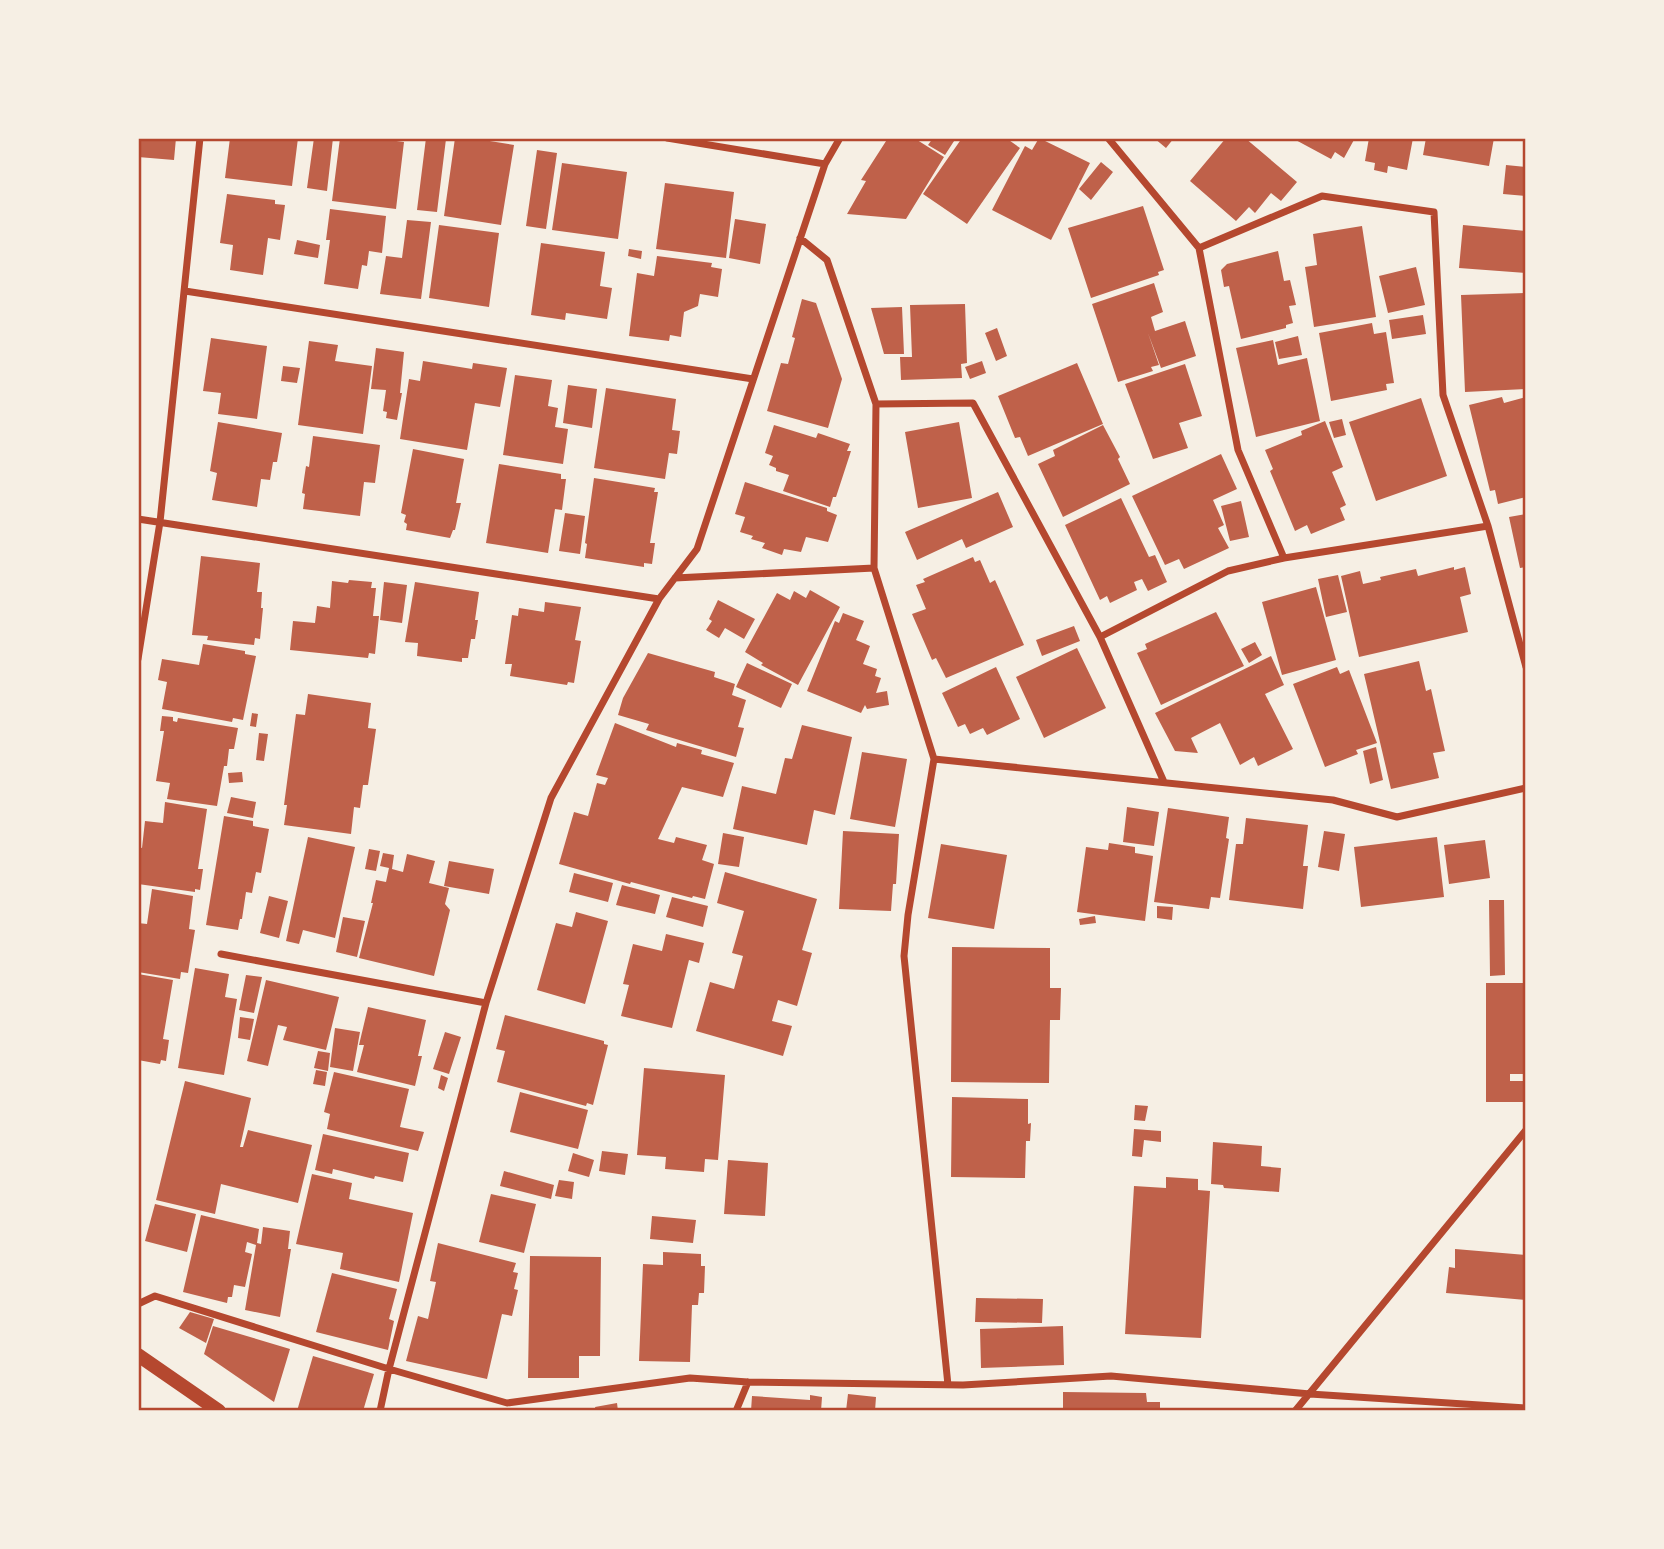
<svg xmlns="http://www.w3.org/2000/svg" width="1664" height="1549" viewBox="0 0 1664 1549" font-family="'PT Sans',sans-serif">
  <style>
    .building { fill: #bf614a }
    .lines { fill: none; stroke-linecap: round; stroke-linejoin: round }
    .minor { stroke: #b5482f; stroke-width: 7 }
    .secondary { stroke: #b5482f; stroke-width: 14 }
    .neatline { fill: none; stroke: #b5482f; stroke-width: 2.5 }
  </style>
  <rect width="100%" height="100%" fill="#f6efe4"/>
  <path class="building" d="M138,138H176L174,160L138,157Z
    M230,138H298L292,186L225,178Z
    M314,138H333L327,191L307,188Z
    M340,138H374L404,142L396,209L332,201Z
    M426,138L446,139L437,212L417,210Z
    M455,138H471L514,145L501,225L444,216Z
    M888,138H914L944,157L906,219L847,214L866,181L861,180Z
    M933,138H956L945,155L928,145Z
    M962,138H1006L1020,148L967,224L923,194Z
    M1039,138L1090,163L1051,240L992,210L1025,146L1032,150Z
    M1154,138H1174L1166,148Z
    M1226,138H1245L1297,182L1281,201L1271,193L1255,213L1249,207L1236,221L1190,181Z
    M1292,138H1355L1344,158L1335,152L1331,159Z
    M1369,138H1413L1407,170L1388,166L1387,173L1374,170L1375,163L1365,161Z
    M1426,138H1494L1489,166L1423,155Z
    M537,150L557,153L546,229L526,226Z
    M1101,162L1113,172L1091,200L1079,189Z
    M562,163L627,172L618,239L552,230Z
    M1506,165L1526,167V196L1503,194Z
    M665,183L734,192L726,258L656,249Z
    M227,194L275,200V204L285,205L280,240L268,238L263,275L230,270L233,245L220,243Z
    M1143,206L1164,270L1158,272L1159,275L1091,298L1068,228Z
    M330,209L386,216L382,253L369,251L367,266L362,265L358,289L324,284L330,240H326Z
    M735,219L766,224L760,264L729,258Z
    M407,220L431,222L421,299L380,294L386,256L402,258Z
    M439,225L499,233L489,307L429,298Z
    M1463,225L1526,231V273L1459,268Z
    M1362,226L1376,317L1314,327L1305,267L1317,265L1313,234Z
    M297,240L320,245L318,258L294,254Z
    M541,243L605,252L600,286L612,288L607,319L566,313L565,320L531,315Z
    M629,249L642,251L641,259L628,256Z
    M1278,251L1284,281L1290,280L1296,305L1289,306L1293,323L1286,325V328L1241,339L1229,286L1224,287L1221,270L1227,264Z
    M657,256L712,263L711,267L722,269L718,297L700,294L698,306L684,312L681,337L670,335L669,341L629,336L637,273L654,276Z
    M1416,267L1425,305L1388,313L1379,276Z
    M1154,283L1163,312L1151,317L1155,331L1185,321L1196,356L1161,368L1148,333L1159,365L1151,367L1153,371L1118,382L1092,304Z
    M1525,293L1526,389L1465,392L1461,295Z
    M802,299L816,303L842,379L828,428L767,411L781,363L788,364L795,338L792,337Z
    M965,304L967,363L961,364L962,378L901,380L900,357H912L910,305Z
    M902,307L904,354H884L871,308Z
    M1423,315L1426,334L1392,339L1389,320Z
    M1372,323L1374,334L1386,332L1394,383L1386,384L1387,390L1331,401L1319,333Z
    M997,328L1007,356L996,361L985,333Z
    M1298,336L1302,355L1279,359L1275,342Z
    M211,338L267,346L257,419L218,414L221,393L203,391Z
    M1273,340L1278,365L1307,358L1320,421L1256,437L1236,348Z
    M309,341L338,345L335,361L372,366L363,434L298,425Z
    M376,348L404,352L400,393H402L397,420L386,418L387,412L383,411L386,390L371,389Z
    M423,361L472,369L473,363L507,368L500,407L475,403L467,450L400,439L409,379L420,381Z
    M982,361L986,373L970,379L965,367Z
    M1077,363L1103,424L1028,456L1020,437L1015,438L998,396Z
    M1185,364L1202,416L1179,423L1188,448L1153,459L1125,384Z
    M283,366L300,368L297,383L281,381Z
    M515,375L552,380L548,406L558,408L555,427L568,429L563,464L503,455Z
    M568,385L597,389L592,428L563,423Z
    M606,388L676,399L672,430L680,431L677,454L669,453L665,479L594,468Z
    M1502,397L1504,403L1526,397V497L1498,504L1495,490L1490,491L1469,405Z
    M1421,398L1447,476L1376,501L1349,422Z
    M1342,419L1346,435L1334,438L1329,422Z
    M1325,421L1343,467L1332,472L1346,505L1340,508L1345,520L1311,534L1307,525L1295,531L1270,471L1273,469L1265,450L1302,435L1301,431Z
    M218,422L282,433L277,462H273L270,480L261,479L257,507L212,500L217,473L210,471Z
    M959,422L972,498L918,508L905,432Z
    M774,425L816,438L818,433L850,444L847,451H851L836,497H833L830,507L783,491L789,475L776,471V468L769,465L773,456L765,453Z
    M1103,425L1120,457L1118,459L1130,484L1063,517L1038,464L1055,456L1053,450Z
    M313,436L380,445L375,483L364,482L360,516L303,509L305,494L302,493L306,466L309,467Z
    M413,449L464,459L456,503H461L455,530H453L450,538L406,530L407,524L404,522L406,515L401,513Z
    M1221,454L1237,489L1213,500L1224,525L1218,528L1229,548L1184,569L1179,559L1165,565L1132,496Z
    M499,464L561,474V479H566L562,510L555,509L548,553L486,543Z
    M594,478L655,488L654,492H658L650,543H655L652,564L644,563V567L585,558L587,544L585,543Z
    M745,482L827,508V511L837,515L828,542L806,537L801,552L784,549L782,555L762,548L765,543L751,539L753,536L740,532L745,517L735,514Z
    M998,492L1013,527L966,548L962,539L917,560L905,532Z
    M1121,498L1149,557L1155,555L1167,582L1148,591L1142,579L1134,582L1137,590L1110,603L1107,596L1100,600L1065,525Z
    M1241,501L1249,537L1230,541L1221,506Z
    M565,513L585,516L580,554L559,551Z
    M1526,514V567L1520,568L1509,517Z
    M201,556L260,563L257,592H262L261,608H263L260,639L255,638L254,645L207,640L208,636L192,635Z
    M973,557L975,562L980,560L990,583L995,580L1024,645L946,678L936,658L932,660L912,614L926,609L916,585L925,582L923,579Z
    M1454,567V570L1465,567L1471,594L1460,597L1468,632L1359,657L1341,576L1360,571L1363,584L1381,580L1380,577L1416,569L1418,576Z
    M1338,575L1347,612L1326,617L1318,579Z
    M349,580L372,582L371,588H376L373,616H379L375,654L369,653L368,658L290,650L293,621L315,623L317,606L330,608L332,581L348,583Z
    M384,582L407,585L402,623L380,620Z
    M415,582L479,592L475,620H478L475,639H471L468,658H462V662L417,656L418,643L405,642Z
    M1316,587L1336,660L1282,675L1262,602Z
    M810,590L840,607L798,685L761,665L763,663L745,652L777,593L790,600L794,591L806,598Z
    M718,600L755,619L744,639L725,628L719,638L706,630L712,621L709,619Z
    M545,602L581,607L575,640L581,641L574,683L568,682L567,685L510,676L512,664H505L512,615L518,616L519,608L544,612Z
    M1216,612L1244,666L1161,705L1137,653L1147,649L1145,644Z
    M843,613L864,621L856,640L870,646L863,664L877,669L875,676L881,678L876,693L887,691L889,705L867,709L865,705L861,713L807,691L835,621L839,623Z
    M1074,626L1080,641L1042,656L1036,640Z
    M1255,642L1262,655L1249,663L1241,649Z
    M203,644L245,651V654L256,656L243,720L233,718L232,722L162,709L167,682L158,680L162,659L199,665Z
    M1077,648L1106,708L1044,738L1016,677Z
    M648,653L715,672L714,677L735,684L732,695L746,700L738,727L744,728L736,757L646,730L649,724L618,715L623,698Z
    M1271,656L1284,685L1265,694L1293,749L1258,766L1254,757L1240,765L1220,723L1191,738L1198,753L1175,751L1155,713Z
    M1419,661L1426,691L1431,689L1445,751L1433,753L1439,778L1391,789L1364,674Z
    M747,663L792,684L781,708L736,687Z
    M996,667L1020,719L987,735L983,728L970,734L965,724L958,727L942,693Z
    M1337,667L1340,674L1349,670L1377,743L1356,750L1358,754L1325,767L1293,684Z
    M308,694L371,703L368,728L376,729L368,785H363L360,808L354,807L351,834L284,825L287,805H284L296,714L305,715Z
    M252,713L258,714L256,727L250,726Z
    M162,716L173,717V721L177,722L178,718L238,728L234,749H229L227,766H224L217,806L167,799L170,783L156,781L164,731H160Z
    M615,723L676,747L677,743L702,750L701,754L734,763L723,797L682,787L658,839L674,843L676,837L707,845L702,860L714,864L705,899L693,896L692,898L631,882L630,884L559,864L574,812L588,816L597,783L605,785L608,778L596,775Z
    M802,725L852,737L835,815L814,810L807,845L733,829L742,786L776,794L785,758L792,759Z
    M259,733L268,734L264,761L256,760Z
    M1376,747L1383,780L1370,784L1363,751Z
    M862,752L907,759L895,827L850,819Z
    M242,772L243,782L229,783L228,773Z
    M231,797L256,802L253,818L227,813Z
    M165,802L207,809L198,869H203L200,890L195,889V892L138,884V847L142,848L145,821L163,823Z
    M1127,807L1159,812L1154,846L1123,842Z
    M1168,808L1229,817L1226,838L1229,839L1220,898L1211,897L1209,909L1154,902Z
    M224,816L253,821V826L269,829L261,873L256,872L252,893L246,892L242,919H240L238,930L206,925Z
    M1246,818L1308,825L1303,866H1308L1303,909L1229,900L1236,844H1243Z
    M843,831L899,834L896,884H893L891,911L839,909Z
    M1324,831L1345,834L1339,871L1318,867Z
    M723,833L744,837L739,867L718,864Z
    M308,837L355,847L335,938L303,930L299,944L286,941Z
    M1437,837L1444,897L1361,907L1354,847Z
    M1485,840L1490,878L1449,884L1444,845Z
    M1109,843L1135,847V853L1153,856L1145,921L1077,912L1086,847L1108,850Z
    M941,844L1007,855L994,929L928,918Z
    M369,849L380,851L376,871L365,869Z
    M383,853L394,855L392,869L403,872L407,854L435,861L429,883L449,888L445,904L450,910L434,976L359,958L373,903H371L376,880L386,882L389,868L380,866Z
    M449,861L494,869L489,894L444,886Z
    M725,872L817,899L802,950L812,953L797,1006L778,1000L772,1021L792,1026L783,1056L696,1031L710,982L734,989L743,956L732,953L744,911L717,903Z
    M574,873L613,883L608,902L569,892Z
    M622,885L660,895L655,914L616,905Z
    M152,889L193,896L189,929L195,930L188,973L181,972L180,979L138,972V923L147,924Z
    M269,896L288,901L279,938L260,933Z
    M672,897L708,906L703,927L666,917Z
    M1489,900H1504L1505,975L1490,976Z
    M1157,906L1173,907L1172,920L1157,918Z
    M576,912L608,921L585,1004L537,990L556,923L572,927Z
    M1095,916L1096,923L1080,925L1079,919Z
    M343,917L365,921L357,957L336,952Z
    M666,934L704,943L699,963L689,960L672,1028L621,1016L629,985L623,984L633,944L662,951Z
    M952,947L1050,948V988H1061L1060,1020H1050L1049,1083L951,1082Z
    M195,968L229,974L225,997L237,999L224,1075L178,1068Z
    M138,974L173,980L163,1039L169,1040L166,1061L161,1060L160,1064L138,1060Z
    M246,975L262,977L254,1013L239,1010Z
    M266,980L339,997L326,1050L283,1040L287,1027L278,1025L268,1066L247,1061Z
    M1486,983H1526V1074H1510V1081H1524V1102H1486Z
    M368,1007L426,1020L418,1056H422L415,1086L357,1072L364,1045H359Z
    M505,1015L604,1041V1044L608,1045L593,1105L587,1103L586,1106L497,1082L505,1051L496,1049Z
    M240,1017L254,1019L250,1040L238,1038Z
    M335,1028L360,1032L353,1071L330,1067Z
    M445,1032L461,1037L449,1074L433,1069Z
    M318,1051L330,1053L328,1071L314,1068Z
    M644,1068L725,1075L718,1160L705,1159L704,1172L665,1169L666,1157L637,1155Z
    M316,1070L327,1072L325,1086L313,1084Z
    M334,1072L409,1089L400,1127L424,1132L418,1151L327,1129L330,1114L324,1112Z
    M441,1075L448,1078L444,1091L438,1088Z
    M185,1081L251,1098L240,1147H243L248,1130L312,1145L298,1203L221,1184L215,1214L156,1200Z
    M520,1092L588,1110L578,1149L510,1132Z
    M952,1097L1028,1099V1124L1031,1123L1030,1141H1026L1025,1178L951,1177Z
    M1135,1105L1148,1106L1145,1121L1134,1120Z
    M1134,1129L1161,1131V1142L1144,1140L1142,1157L1132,1156Z
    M323,1134L409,1153L403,1182L375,1176L374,1179L333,1169L332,1174L315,1170Z
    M1213,1142L1262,1146L1261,1166L1281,1168L1279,1192L1224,1188L1223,1185L1211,1184Z
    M602,1151L628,1154L625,1175L599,1171Z
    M573,1153L594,1160L589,1177L568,1171Z
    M728,1160L768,1163L765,1216L724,1214Z
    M504,1171L554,1185L551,1199L500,1186Z
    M312,1174L352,1183L349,1199L413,1213L399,1282L340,1269L343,1253L296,1244Z
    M1166,1177L1198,1179V1190L1210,1191L1201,1338L1125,1334L1134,1186L1166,1188Z
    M559,1180L574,1182L572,1199L555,1196Z
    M491,1194L536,1204L524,1253L479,1242Z
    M155,1204L196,1214L187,1252L145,1241Z
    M201,1215L259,1229L257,1243L261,1244L263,1227L290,1231L288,1249H291L280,1317L245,1310L256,1245L247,1242L245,1252L252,1254L245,1287L234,1285L232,1297H228L227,1303L183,1292Z
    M652,1216L696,1220L693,1243L650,1239Z
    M438,1243L516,1263L513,1272L518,1273L514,1289L518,1290L512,1316L502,1314L487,1379L406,1361L418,1316L428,1319L436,1282L430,1281Z
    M1455,1249L1526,1255V1300L1446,1293L1449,1267L1455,1268Z
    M663,1252L701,1254V1266H705L704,1293H699L698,1305H692L690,1362L639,1361L643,1264L663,1265Z
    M530,1256L601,1257L600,1356H579V1378H528Z
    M332,1273L397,1289L389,1319L394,1321L388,1350L316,1332Z
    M976,1298L1043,1299L1042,1323L975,1322Z
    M190,1312L214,1319L206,1343L179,1328Z
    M213,1326L290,1349L274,1402L204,1354Z
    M1063,1326L1064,1365L981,1368L980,1329Z
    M313,1356L374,1374L363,1411H297Z
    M1063,1392L1146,1393L1147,1402H1160V1411H1063Z
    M848,1394L876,1397L875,1411H846Z
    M810,1395L822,1397L821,1411H751L752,1396L810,1400Z
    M617,1403L618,1411H596L595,1407Z"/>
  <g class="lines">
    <path class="minor" d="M667,138L825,164
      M1108,138L1199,248L1238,450L1284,558
      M800,238L827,260L876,404L874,568L934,759L908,915L904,956L948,1385
      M1199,248L1322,196L1434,212L1443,395L1488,526L1526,667
      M185,291L753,379
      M876,404L973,403L1100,637L1164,782
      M138,519L659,599
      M675,578L874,568
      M1100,637L1228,571L1284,558L1488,526
      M138,659L160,522L200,138
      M934,759L1333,800L1397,817L1526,788
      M221,954L486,1003
      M138,1304L155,1296L389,1369L507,1403L690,1378L748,1382L963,1385L1111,1376L1310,1394L1526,1408
      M380,1411L389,1369L486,1003L551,798L659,599L697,549L825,164L840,138
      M736,1411L748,1382
      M1295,1411L1526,1130"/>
    <path class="secondary" d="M138,1355L219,1411"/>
  </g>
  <rect width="1664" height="1549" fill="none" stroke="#f6efe4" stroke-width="280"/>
  <rect x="140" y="140" width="1384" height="1269" class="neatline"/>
</svg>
